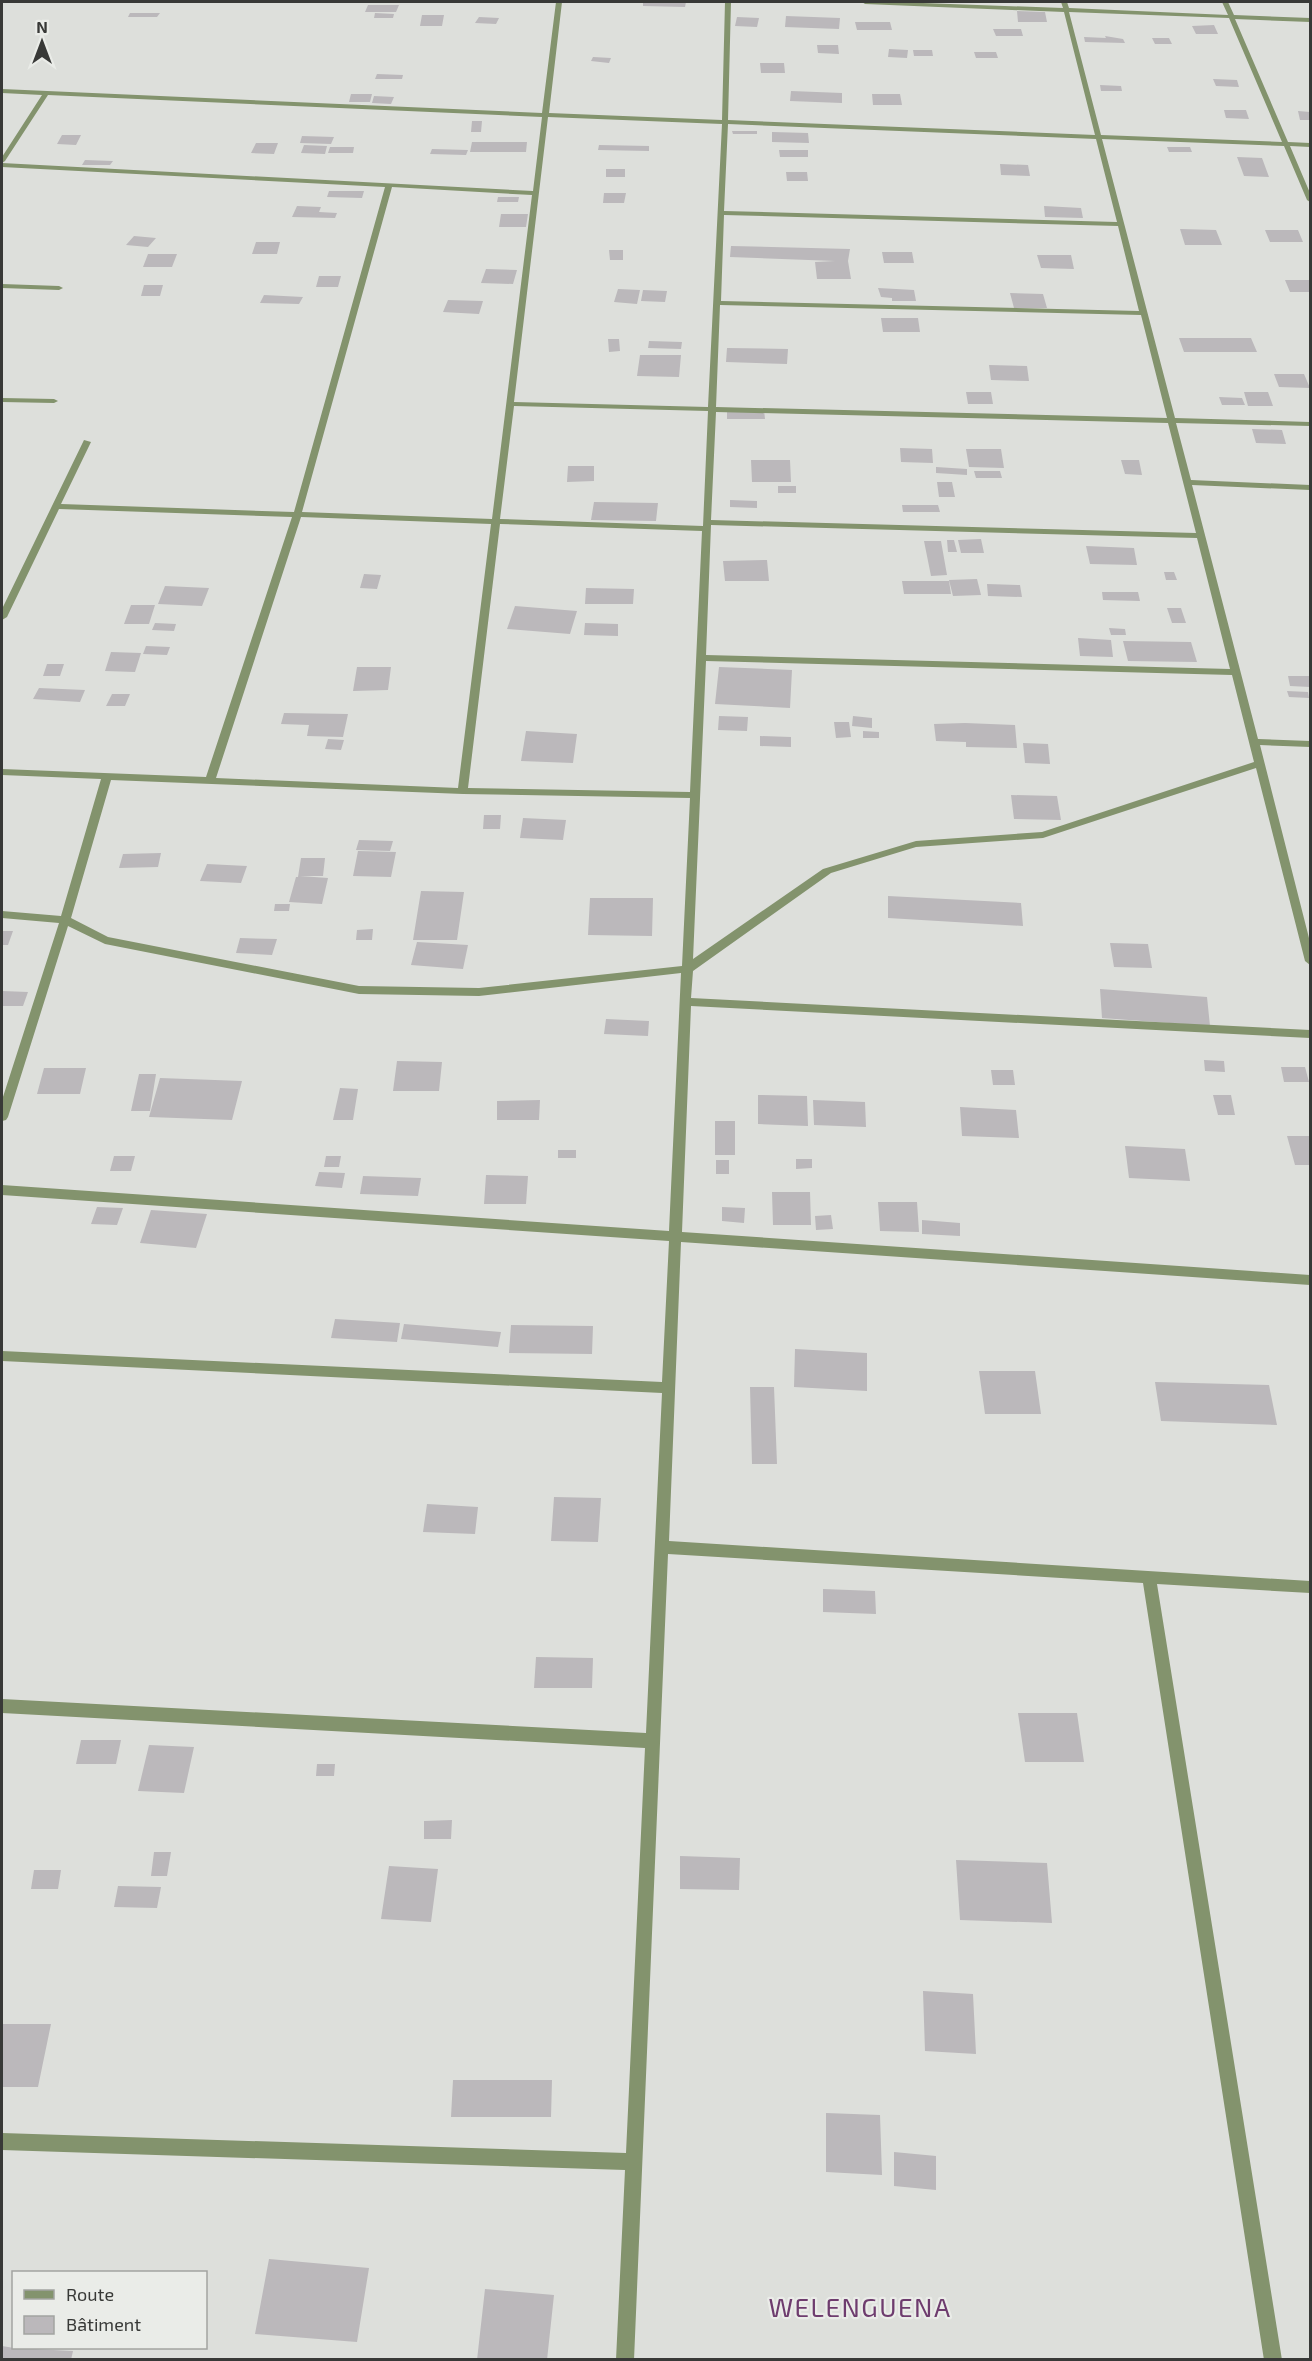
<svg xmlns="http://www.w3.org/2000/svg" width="1312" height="2361" viewBox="0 0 1312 2361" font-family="'Exo 2',sans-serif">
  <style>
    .building { fill: #bbb8bb }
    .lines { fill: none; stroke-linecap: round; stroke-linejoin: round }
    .street { fill: #83936d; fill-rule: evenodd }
    .labels { text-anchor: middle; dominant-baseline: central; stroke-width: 4.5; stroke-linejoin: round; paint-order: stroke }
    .near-quarter-label { font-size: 26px; letter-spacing: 1.5px; fill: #6e3c6e; stroke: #eaece8 }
  </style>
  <rect width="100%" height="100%" fill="#dddfdb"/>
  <path class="building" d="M643,2H686L685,7L643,6Z
    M368,5H399L396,12H365Z
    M1017,11L1045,12L1047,22H1018Z
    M130,13H160L157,17H128Z
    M375,13L394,14L393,18H374Z
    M422,15H444L442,26H420Z
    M786,16L840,18L839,29L785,27Z
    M479,17L499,18L496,24L475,23Z
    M737,17L759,18L757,27L735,26Z
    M855,22H890L892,30H857Z
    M1214,25L1218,34H1196L1192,26Z
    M993,29H1021L1023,36H996Z
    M1105,36L1123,39L1125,43L1085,42L1084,37L1106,38Z
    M1152,38H1169L1172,44H1155Z
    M817,45H838L839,54L818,53Z
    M889,49L908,50L907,58L888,57Z
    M913,50H932L933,56H914Z
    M974,52H996L998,58H976Z
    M593,57L611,58L609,63L591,61Z
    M760,63H784L785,73H761Z
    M377,74L403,75L402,79H375Z
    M1213,79L1237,80L1239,87L1216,86Z
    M1100,85L1121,86L1122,91H1101Z
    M791,91L842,93V103L790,101Z
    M351,94H372L370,102H349Z
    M872,94H900L902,105H873Z
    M374,96L394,97L391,104L372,103Z
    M1224,110H1246L1249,119L1226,118Z
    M1298,111L1310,112V120H1300Z
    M472,121H482L481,132H471Z
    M732,131H757V134H733Z
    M772,132L808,133L809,143L772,142Z
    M62,135H81L76,145L57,144Z
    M302,136L334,137L331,144L300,143Z
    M472,142H527L526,152H470Z
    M256,143H278L274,154L251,153Z
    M304,145L327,146L325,154L301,153Z
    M599,145L649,146V151L598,150Z
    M330,147H354L353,153H328Z
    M1167,147H1190L1192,152H1169Z
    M432,149L468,150L466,155L430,154Z
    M779,150H808V157H780Z
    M1237,157L1262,158L1269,177L1244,176Z
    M85,160L113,161L110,165H82Z
    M1000,164L1028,165L1030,176L1001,175Z
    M606,169H625V177H606Z
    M786,172H807L808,181H787Z
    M329,191H364L362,198L327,197Z
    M604,193H626L624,203H603Z
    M498,197H519L518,202H497Z
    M297,206L321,207L319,212L337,213L335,218L292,217Z
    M1044,206L1081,208L1083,218L1045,217Z
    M501,214H528L526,227H499Z
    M1180,229L1216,230L1222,245H1185Z
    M1265,230H1298L1303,242H1270Z
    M134,236L156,238L148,247L126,245Z
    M256,242H280L277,254H252Z
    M731,246L850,249L848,261L851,279H817L815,262L835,261L730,257Z
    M609,250H623V260H610Z
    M882,252H912L914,263H884Z
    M148,254H177L172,267H143Z
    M1037,255H1071L1074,269L1041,268Z
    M486,269L517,270L513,284L481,283Z
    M319,276H341L338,287H316Z
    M1285,280H1310V292H1290Z
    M144,285H163L160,296H141Z
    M878,288L914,290L916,301H892V298L881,297Z
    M618,289L640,290L637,304L614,302Z
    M643,290L667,291L665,302L641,301Z
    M1010,293L1043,294L1047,308H1014Z
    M264,295L303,297L299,304L260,303Z
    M448,300L483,301L479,314L443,312Z
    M881,318H918L920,332H883Z
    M1179,338H1251L1257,352H1184Z
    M608,339H619L620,351L609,352Z
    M649,341L682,342L681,349L648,348Z
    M727,348L788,349L787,364L726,362Z
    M640,355H681L679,377L637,376Z
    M989,365L1027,366L1029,381L991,380Z
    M1274,374H1304L1310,388L1279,387Z
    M966,392H991L993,404H968Z
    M1244,392H1268L1273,406H1248Z
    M1219,397L1242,398L1245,405H1222Z
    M727,409L764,410L765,419H727Z
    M1252,429L1282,430L1286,444L1256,443Z
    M900,448L932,449L933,463L901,462Z
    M966,449H1001L1004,468L969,467Z
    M751,460H790L791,482H752Z
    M1121,460H1139L1142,475L1125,474Z
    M568,466H594V481L567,482Z
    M936,467L967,469V475L936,473Z
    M974,471H1000L1002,478H976Z
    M937,482H952L955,497H939Z
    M778,486H796V493H778Z
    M730,500L757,501V508L730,507Z
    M594,502L658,503L656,521L591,520Z
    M902,505H938L940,512H903Z
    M981,539L984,553H961L958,540Z
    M947,540H954L957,552H948Z
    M924,541H941L947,575L931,576Z
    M1086,546L1134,548L1137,565L1090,564Z
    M767,560L769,581H725L723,561Z
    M1164,572H1174L1177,580H1166Z
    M364,574L381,575L377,589L360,588Z
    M977,579L981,595L953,596L949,580Z
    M902,581H949L951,594H904Z
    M987,584L1020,585L1022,597L988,596Z
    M165,586L209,588L202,606L158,604Z
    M586,588L634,589L633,604H585Z
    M1102,592H1138L1140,601L1103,600Z
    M131,605H155L149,624H124Z
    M515,606L577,611L570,634L507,629Z
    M1167,608H1181L1186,623H1172Z
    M155,623L176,624L174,631L152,630Z
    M585,623L618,624V636L584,635Z
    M1109,628L1125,629L1126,635H1111Z
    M1078,638L1111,640L1113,657L1080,656Z
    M1123,641L1191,642L1197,662L1128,661Z
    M146,646L170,647L167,655L143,654Z
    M111,652L141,653L135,672L105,671Z
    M47,664H64L60,676H43Z
    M357,667H391L388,690L353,691Z
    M719,667L792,670L790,708L715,704Z
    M1288,676H1310V687L1290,686Z
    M39,688L85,690L80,702L33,699Z
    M1287,691L1308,692L1309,698L1289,697Z
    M112,694H130L125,706H106Z
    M284,713L348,714L343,737L307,736L309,725L281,724Z
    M719,716L748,717L747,731L718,730Z
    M853,716L872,718V728L852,726Z
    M834,722H849L851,737L836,738Z
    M965,723L1015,725L1017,748L966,747V742L936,741L934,724Z
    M526,731L577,734L573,763L521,761Z
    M863,731L879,732V738H863Z
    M760,736L791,737V747L760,746Z
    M328,739L344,740L341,750L325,749Z
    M1023,743L1048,744L1050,764L1025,763Z
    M1011,795L1057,796L1061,820L1014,819Z
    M484,815H501L500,829H483Z
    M523,818L566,820L563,840L520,838Z
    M359,840L393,841L390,851L356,850Z
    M358,851L396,852L391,877L353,876Z
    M161,853L158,867L119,868L123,854Z
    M301,858H325L323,876H300L328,878L322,904L289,902L296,877H298Z
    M207,864L247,866L241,883L200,881Z
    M421,891L464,892L457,940H413Z
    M888,896L1021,903L1023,926L888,918Z
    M590,898H653L652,936L588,935Z
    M275,904H290L289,911H274Z
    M373,929L372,940H356L357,930Z
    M2,931H13L8,945H2Z
    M240,938L277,939L272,955L236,953Z
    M417,942L468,945L463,969L411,965Z
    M1110,943L1148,944L1152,968L1114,967Z
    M1100,989L1207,997L1210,1026L1102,1018Z
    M2,991L28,992L23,1006H2Z
    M606,1019L649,1021L648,1036L604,1034Z
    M1204,1060L1224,1061L1225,1072L1205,1071Z
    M397,1061L442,1062L439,1091H393Z
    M1281,1067H1305L1309,1082H1284Z
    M44,1068H86L80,1094H37Z
    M991,1070H1013L1015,1085H993Z
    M139,1074H156L150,1111H131Z
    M160,1078L242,1081L232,1120L149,1117Z
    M340,1088L358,1089L353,1120H333Z
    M758,1095L807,1096L808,1126L758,1124Z
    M1213,1095H1231L1235,1115H1218Z
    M540,1100L539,1120H497V1101Z
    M813,1100L865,1102L866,1127L814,1125Z
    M960,1107L1016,1110L1019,1138L962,1136Z
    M715,1121H735V1155H715Z
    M1287,1136H1310V1165H1295Z
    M1125,1146L1185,1149L1190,1181L1129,1178Z
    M558,1150H576V1158H558Z
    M114,1156H135L131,1171H110Z
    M326,1156H341L339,1167H324Z
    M796,1159H812V1168L796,1169Z
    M716,1160H729V1174H716Z
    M319,1172L345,1173L342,1188L315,1186Z
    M486,1175L528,1176L526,1204H484Z
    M363,1176L421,1178L418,1196L360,1194Z
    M772,1192H810L811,1225H773Z
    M878,1202H917L919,1232L880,1231Z
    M97,1207L123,1208L117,1225L91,1224Z
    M722,1207L745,1208L744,1223L722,1221Z
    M151,1210L207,1214L196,1248L140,1243Z
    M831,1215L833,1229L816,1230L815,1216Z
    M922,1220L960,1223V1236L922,1234Z
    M335,1319L400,1323L397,1342L331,1338Z
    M404,1324L501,1332L498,1347L401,1339Z
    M511,1325L593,1326L592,1354L509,1353Z
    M795,1349L867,1353V1391L794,1387Z
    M979,1371H1035L1041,1414H985Z
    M1155,1382L1269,1385L1277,1425L1161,1421Z
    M750,1387H774L777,1464H752Z
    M554,1497L601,1498L598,1542L551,1541Z
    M427,1504L478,1507L475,1534L423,1532Z
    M823,1589L875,1591L876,1614L823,1612Z
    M536,1657L593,1658L592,1688H534Z
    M1018,1713H1077L1084,1762H1025Z
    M81,1740H121L116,1764H76Z
    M149,1745L194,1747L184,1793L138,1791Z
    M317,1764H335L334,1776H316Z
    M452,1820L451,1839H424V1821Z
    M154,1852H171L167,1876H151Z
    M680,1856L740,1858L739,1890L680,1889Z
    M956,1860L1047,1863L1052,1923L960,1920Z
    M389,1866L438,1869L431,1922L381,1919Z
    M34,1870H61L58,1889H31Z
    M118,1886L161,1887L157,1908L114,1907Z
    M923,1991L973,1994L976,2054L925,2051Z
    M2,2024H51L38,2087H2Z
    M453,2080H552L551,2117H451Z
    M826,2113L880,2115L882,2175L826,2172Z
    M894,2152L936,2156V2190L894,2186Z
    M269,2259L369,2268L357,2342L255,2334Z
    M485,2289L554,2295L547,2360H477Z
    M2,2346L14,2348L73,2351L71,2360H2Z"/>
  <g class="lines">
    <path class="street" d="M556,2H562L549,113L722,120L725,2H731L728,120L1095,135L1064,12L865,4L862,2H896L1063,8L1061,2H1067L1069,8L1228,15L1222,2H1228L1234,15L1310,18V22L1235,19L1288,142L1310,143V147L1290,146L1310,193V202L1307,200L1284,146L1102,139L1175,418L1310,422V426L1176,423L1191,480L1310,485V490L1192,485L1258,739L1310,741V747L1260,745L1310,942V965L1305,961L1256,768L1043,838L916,847L831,873L693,971L691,998L1310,1030V1038L691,1006L682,1232L1310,1275V1285L681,1242L669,1541L1310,1581V1593L1157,1584L1282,2360H1264L1143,1583L668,1554L634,2360H616L625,2170L2,2150V2133L626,2153L645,1748L2,1713V1699L646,1733L662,1393L2,1361V1351L662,1382L669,1241L2,1195V1185L669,1231L681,973L479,996L359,994L105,944L68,926L8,1117L6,1120L2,1121V1100L59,923L2,918V911L61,916L101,779L2,775V769L206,777L292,517L59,509L7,617L2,620V609L84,440L91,442L61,504L294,512L385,187L2,167V163L533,191L542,117L48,95L5,161L2,163V157L42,95L2,93V89L542,113ZM1069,12L1229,18L1282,142L1101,135ZM548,117L722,124L708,407L514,402ZM728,124L1096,139L1117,222L724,211ZM392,187L532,195L492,519L302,512ZM724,215L1118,226L1139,311L721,301ZM720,305L1141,315L1167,418L716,407ZM514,406L708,411L703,526L500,519ZM716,412L1168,423L1196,533L711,520ZM301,517L491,524L458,788L216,778ZM500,524L702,531L690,792L468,788ZM711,525L1197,538L1230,669L706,655ZM706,661L1232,675L1254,762L1042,832L916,841L823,869L693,959ZM111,780L463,794L690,798L682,966L479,988L359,986L108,937L71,918Z
      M2,284L59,286L63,288L59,290L2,288Z
      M2,398L54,399L58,401L54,403L2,402Z"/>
  </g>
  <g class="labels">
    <g class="near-quarter-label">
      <text x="860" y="2306">WELENGUENA</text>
    </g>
  </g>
  <rect width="1312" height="2361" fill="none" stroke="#383937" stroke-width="6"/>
  <rect x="12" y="2271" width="195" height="78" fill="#eaece8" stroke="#a3a4a1" stroke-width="1.5"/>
  <rect x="24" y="2290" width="30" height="9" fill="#83936d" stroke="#a3a4a1" stroke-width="1.5"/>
  <text x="66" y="2301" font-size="18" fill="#383937">Route</text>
  <rect x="24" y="2316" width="30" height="18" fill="#bbb8bb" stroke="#a3a4a1" stroke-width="1.5"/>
  <text x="66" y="2331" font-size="18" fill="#383937">Bâtiment</text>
  <g transform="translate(42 42)" stroke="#eaece8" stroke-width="4.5" paint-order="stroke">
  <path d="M0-4.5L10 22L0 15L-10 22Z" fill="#383937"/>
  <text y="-9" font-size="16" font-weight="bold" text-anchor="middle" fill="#383937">N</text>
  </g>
</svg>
